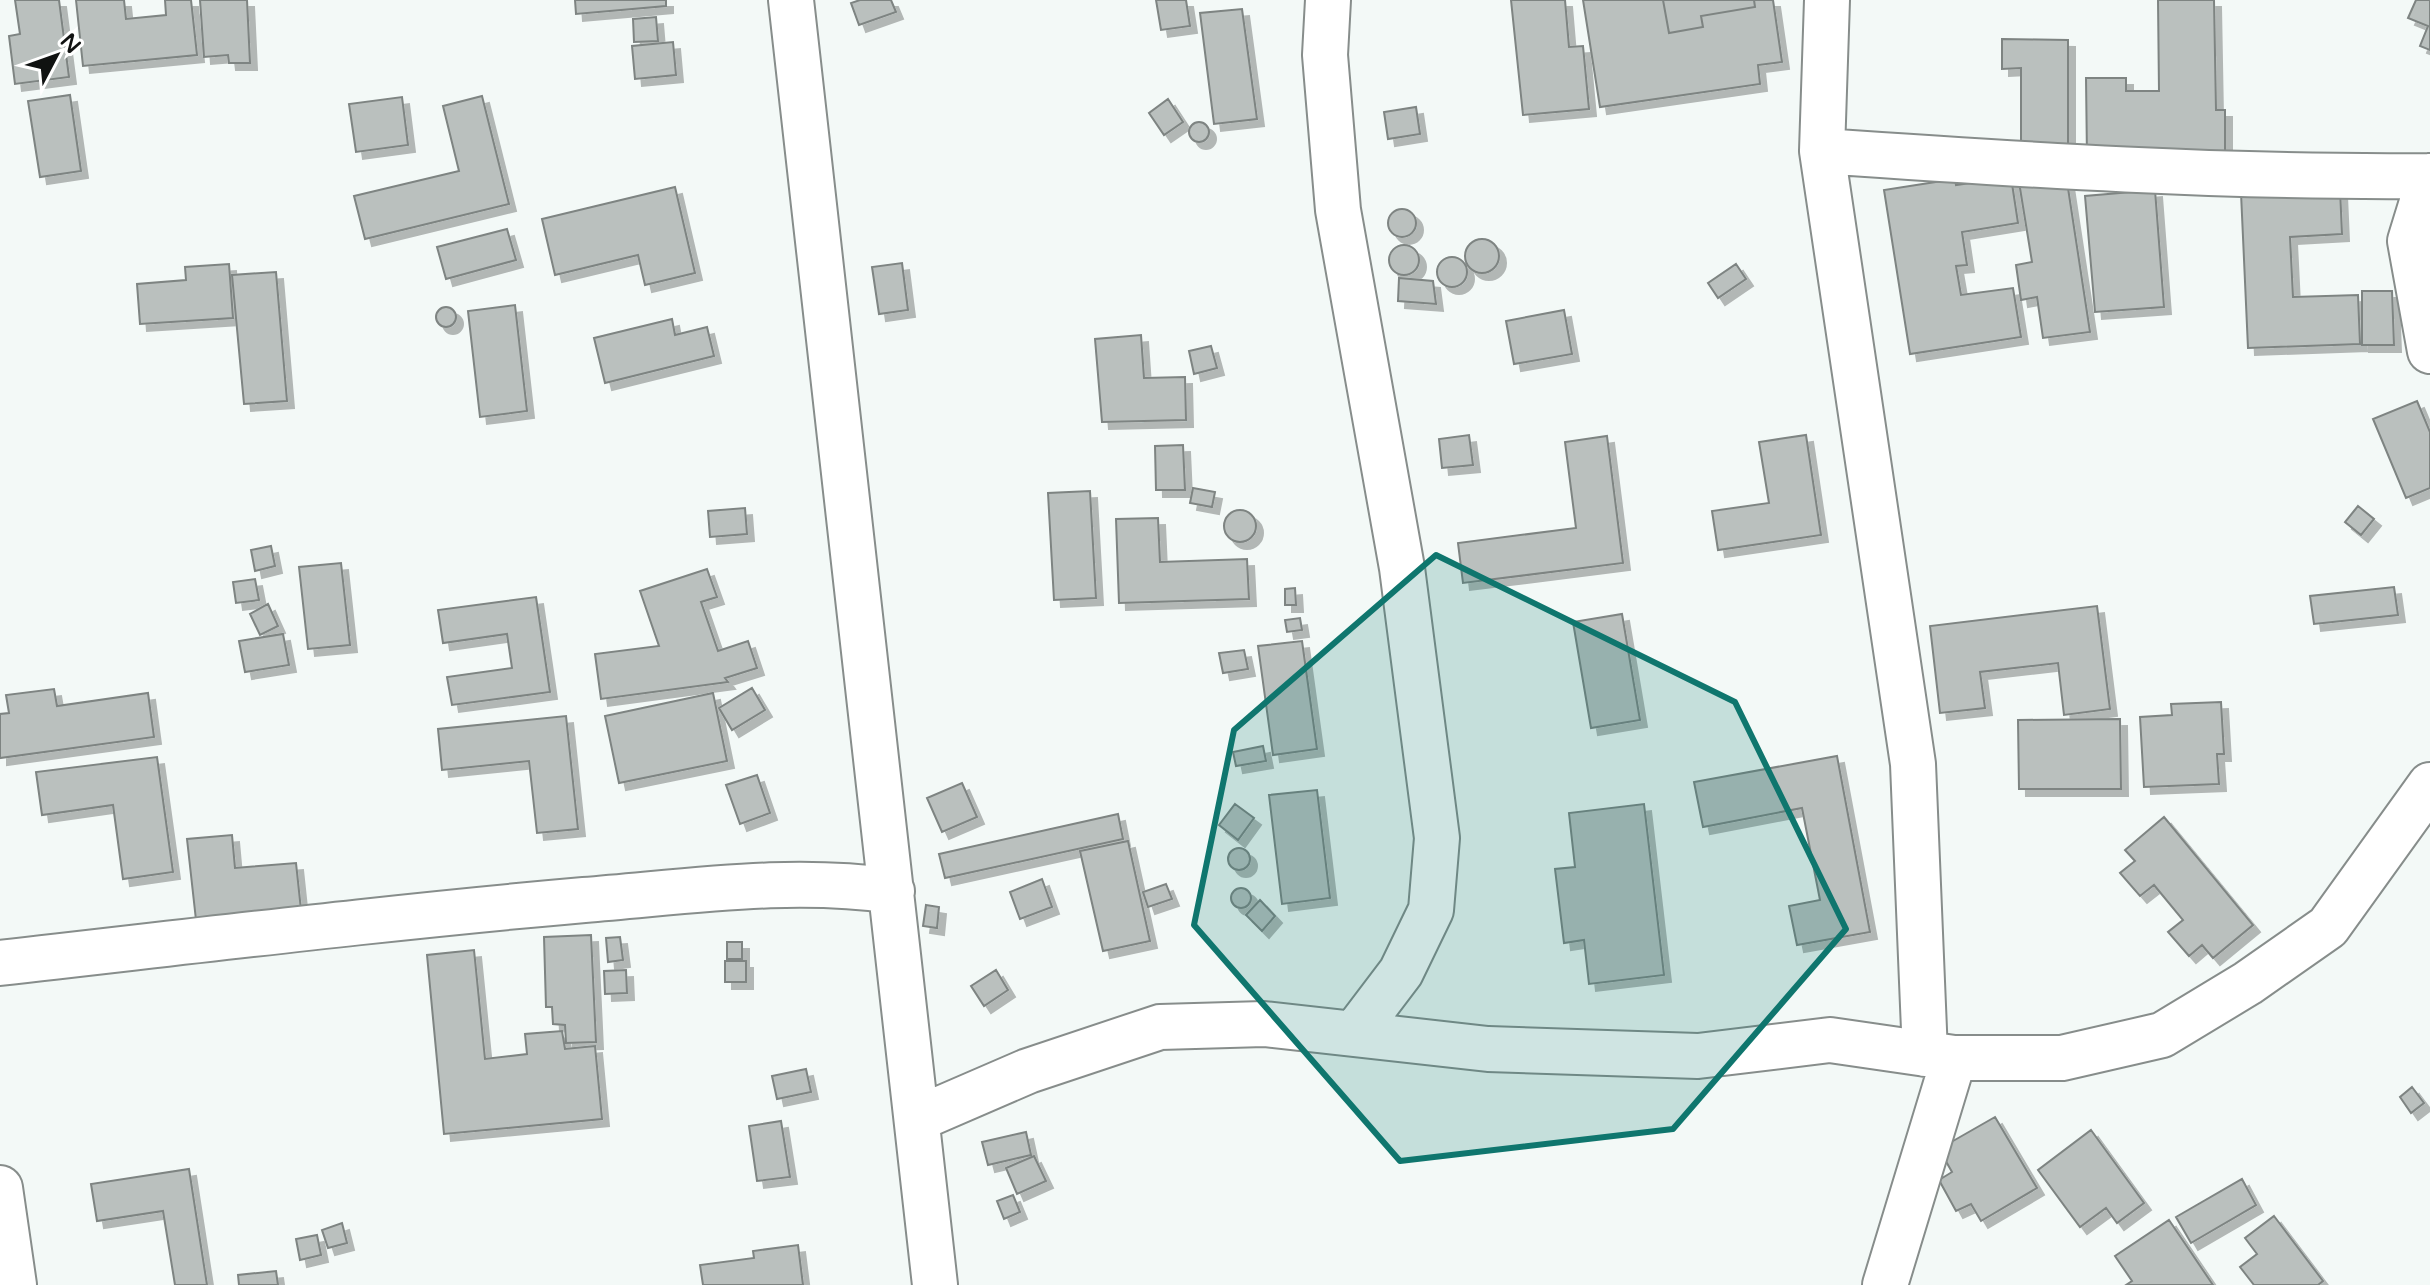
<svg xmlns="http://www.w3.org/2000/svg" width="2430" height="1285" viewBox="0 0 2430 1285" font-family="'Varela Round',sans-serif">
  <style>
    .building { fill: #bac0be; stroke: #7e8482; stroke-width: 2; filter: url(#shadow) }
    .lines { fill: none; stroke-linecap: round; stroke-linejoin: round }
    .minor-casing { stroke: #878d8b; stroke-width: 48 }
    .minor { stroke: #fff; stroke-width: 44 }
    .marked { fill: #0f766e; fill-opacity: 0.2; stroke: #0f766e; stroke-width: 6; stroke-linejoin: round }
  </style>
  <defs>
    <filter id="shadow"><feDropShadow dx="7" dy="7" stdDeviation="0" flood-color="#0004"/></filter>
  </defs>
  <rect width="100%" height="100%" fill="#f3f9f7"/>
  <path class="building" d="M15,0H59L69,77L15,84L9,36L20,34Z
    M76,0H124L126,19L166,15L165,0H191L197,55L83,66Z
    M200,0H247L250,63H229L228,55L204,57Z
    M575,0H666V6L576,14Z
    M860,0H891L896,12L859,25L851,3Z
    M1156,0H1186L1190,26L1161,30Z
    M1511,0H1565L1569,47L1583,46L1589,109L1523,115Z
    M1583,0H1663L1669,33L1703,27L1701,16L1755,7L1754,0H1773L1782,62L1758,65L1760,84L1600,107Z
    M1663,0H1754L1755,7L1701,16L1703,27L1669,33Z
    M2158,0H2214L2216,110H2225V158H2087L2086,78H2126V91H2159Z
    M2416,0H2430V50L2420,46L2428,26L2408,18Z
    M1242,9L1257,119L1214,124L1200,13Z
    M656,17L658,41L634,42L633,19Z
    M2002,39L2068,40V148L2021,147V68L2002,69Z
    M673,42L676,75L635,79L632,46Z
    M70,95L81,171L40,177L28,101Z
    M482,96L509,204L365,239L354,196L459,171L443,106Z
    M402,97L408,145L356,152L349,104Z
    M1168,99L1183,122L1164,135L1149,113Z
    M1416,107L1420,134L1388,139L1384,112Z
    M1189 132a10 10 0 1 1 20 0a10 10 0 1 1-20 0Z
    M2066,175L2090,332L2043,338L2037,297L2021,300L2016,265L2032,262L2019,182Z
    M2011,177L2018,223L1962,232L1967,265L1956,266L1961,295L2013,288L2021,337L1910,354L1884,190L1955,179L1956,185Z
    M675,187L695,273L645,285L638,255L555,275L542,219Z
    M2340,189L2342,234L2290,237L2293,297L2358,295L2360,344L2248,348L2241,193Z
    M2155,190L2164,307L2095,312L2085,196Z
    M1388 223a14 14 0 1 1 28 0a14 14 0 1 1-28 0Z
    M507,229L516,260L446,279L437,247Z
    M1465 256a17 17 0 1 1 34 0a17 17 0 1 1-34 0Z
    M1389 260a15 15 0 1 1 30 0a15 15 0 1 1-30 0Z
    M1437 272a15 15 0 1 1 30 0a15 15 0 1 1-30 0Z
    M902,263L908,310L879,314L872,267Z
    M229,264L233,318L140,324L137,284L186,280L185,267Z
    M1736,264L1746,279L1718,298L1708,283Z
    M276,272L287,401L244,404L232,275Z
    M1399,278L1433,281L1436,304L1398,301Z
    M2362,291H2392L2394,345H2362Z
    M515,305L527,411L480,417L468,311Z
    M436 317a10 10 0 1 1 20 0a10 10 0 1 1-20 0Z
    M1564,310L1572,354L1514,364L1506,321Z
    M672,319L675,335L707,327L714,356L605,383L594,338Z
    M1141,335L1144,378L1185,377L1186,420L1102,422L1095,339Z
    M1211,346L1217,368L1194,374L1189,351Z
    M2417,401L2430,432V488L2406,498L2373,419Z
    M1469,435L1473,465L1442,468L1439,439Z
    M1806,435L1821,535L1718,550L1712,511L1769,503L1759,442Z
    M1607,436L1623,563L1463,583L1458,543L1576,528L1565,442Z
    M1183,445L1185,490H1156L1155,446Z
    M1193,488L1215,492L1212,507L1190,503Z
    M1090,491L1096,598L1054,600L1048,493Z
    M2358,506L2374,519L2361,535L2345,522Z
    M745,508L747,534L710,537L708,511Z
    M1224 526a16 16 0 1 1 32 0a16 16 0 1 1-32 0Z
    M1158,518L1160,562L1247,559L1249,599L1119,603L1116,519Z
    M271,546L275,566L255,571L251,550Z
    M341,563L350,645L308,649L299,567Z
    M707,569L717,597L701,602L718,651L748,641L757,668L725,678L728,682L601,699L595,654L659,646L640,591Z
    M255,579L259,600L236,603L233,582Z
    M2394,587L2398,615L2314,624L2310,596Z
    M1295,588L1296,605H1285V589Z
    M536,597L550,692L452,705L447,677L512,668L507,634L443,643L438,610Z
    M268,604L278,626L260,635L250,614Z
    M2097,606L2110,709L2064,715L2058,663L1980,672L1985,708L1940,713L1930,626Z
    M1622,614L1640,720L1591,728L1573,622Z
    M1300,618L1302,630L1287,632L1285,620Z
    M283,634L289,665L245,672L239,641Z
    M1302,641L1317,749L1273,755L1258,646Z
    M1244,650L1248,669L1223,673L1219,653Z
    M752,688L765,710L732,730L719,708Z
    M54,689L57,706L148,693L154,737L0,758V714L9,713L6,695Z
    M713,693L727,761L619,783L605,716Z
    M2221,702L2224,754H2217L2219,784L2144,787L2140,717L2172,715L2171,704Z
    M566,716L578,829L537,833L529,761L442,770L438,729Z
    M2120,719L2121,789H2019L2018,720Z
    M1263,746L1266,761L1236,766L1233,752Z
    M1837,756L1870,932L1797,945L1789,906L1820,900L1802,808L1703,827L1694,782Z
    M157,757L173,872L123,879L113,805L42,815L36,772Z
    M757,775L770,813L740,824L726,785Z
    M962,783L977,817L942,832L927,798Z
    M1317,790L1330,898L1282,904L1269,795Z
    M1235,804L1254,818L1238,840L1219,825Z
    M1644,804L1664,975L1589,984L1584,940L1564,943L1555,869L1575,867L1569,813Z
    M1118,814L1123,839L945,878L939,854Z
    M2164,817L2253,925L2213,958L2202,945L2189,956L2168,932L2183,920L2154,885L2140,896L2120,873L2135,861L2125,850Z
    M232,835L235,868L296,863L301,910L196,920L187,839Z
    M1128,841L1150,941L1103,951L1080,851Z
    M1228 859a11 11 0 1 1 22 0a11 11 0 1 1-22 0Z
    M1042,879L1052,907L1020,919L1010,892Z
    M1166,884L1172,899L1148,907L1143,892Z
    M1231 898a10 10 0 1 1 20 0a10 10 0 1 1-20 0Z
    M1260,900L1275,916L1262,931L1246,915Z
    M926,905L939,907L937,928L923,926Z
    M591,935L596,1042L566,1043L565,1025L553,1024L552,1007H546L544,937Z
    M620,937L623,960L608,962L606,938Z
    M727,942H742V959H727Z
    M474,950L485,1059L527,1054L525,1034L562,1031L565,1049L595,1046L602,1119L444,1134L427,955Z
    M725,961H746V982H725Z
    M626,970L627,993L605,994L604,971Z
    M996,970L1008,990L984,1006L971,986Z
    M806,1069L811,1092L777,1099L772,1076Z
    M2412,1087L2424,1103L2411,1113L2400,1097Z
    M1995,1117L2037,1188L1981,1221L1971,1204L1956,1211L1939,1180L1952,1172L1939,1149Z
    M781,1121L790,1177L757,1181L749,1126Z
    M2091,1130L2144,1203L2117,1223L2106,1208L2080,1227L2038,1170Z
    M1026,1132L1031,1155L988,1165L982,1142Z
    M1034,1156L1046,1181L1017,1194L1006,1168Z
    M189,1169L207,1285H175L163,1211L97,1221L91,1184Z
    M2242,1179L2256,1205L2191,1243L2176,1217Z
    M1013,1195L1020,1212L1004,1219L997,1201Z
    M2274,1216L2323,1281L2318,1285H2254L2240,1267L2257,1254L2245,1238Z
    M2169,1220L2213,1285H2126L2132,1281L2115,1256Z
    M342,1223L347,1243L328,1248L322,1230Z
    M317,1235L321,1255L300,1260L296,1239Z
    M798,1245L803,1285H703L700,1265L754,1258L753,1251Z
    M276,1271L278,1285H239L238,1275Z"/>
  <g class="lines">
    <defs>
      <path id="minor" d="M791,0L935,1285
        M1328,0L1325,55L1338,210L1402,568L1437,838L1431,910L1401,972L1354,1034
        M1827,0L1822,151L1913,764L1925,1054
        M1822,151C2024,165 2227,178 2430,176
        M2430,176L2410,241L2430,351
        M0,963C195,941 389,917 584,900C687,892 790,876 892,891
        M917,1119L1028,1071L1160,1027L1264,1024L1488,1049L1698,1056L1830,1040L1954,1058H2062L2162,1035L2248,983L2328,927L2430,785
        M0,1188L14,1285
        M1885,1285L1954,1058"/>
    </defs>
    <use href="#minor" class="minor-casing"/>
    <use href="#minor" class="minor"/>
  </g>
  <path class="marked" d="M1436,555L1735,702L1846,929L1673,1129L1400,1161L1194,925L1234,730Z"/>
  <g transform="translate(56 56) rotate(49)" stroke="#ffffff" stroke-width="6" paint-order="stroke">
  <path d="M0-6L14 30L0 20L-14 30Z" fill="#101211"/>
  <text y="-12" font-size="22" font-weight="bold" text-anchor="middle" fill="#101211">N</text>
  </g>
</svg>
